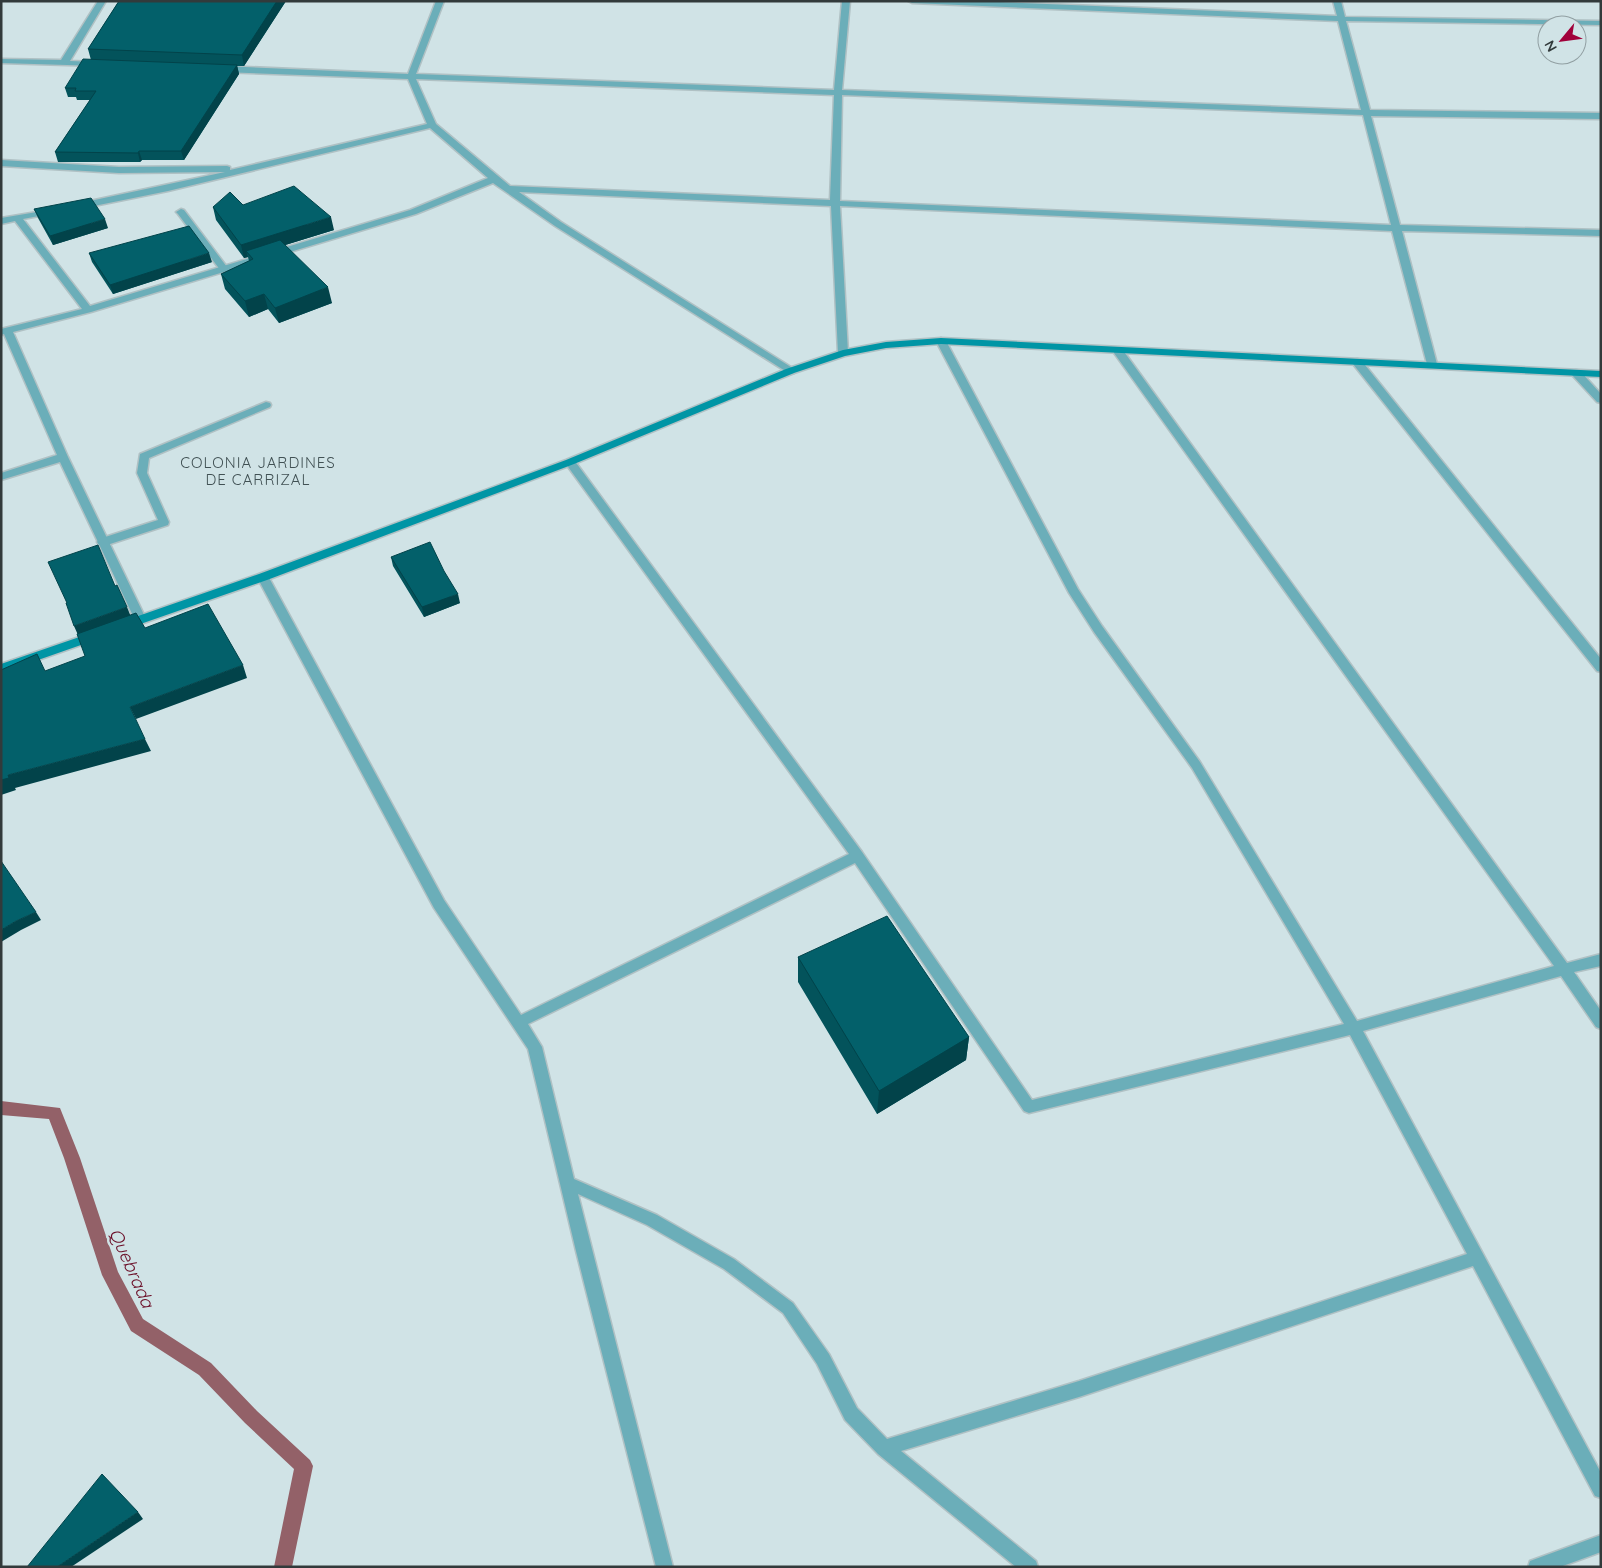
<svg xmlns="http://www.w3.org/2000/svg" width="1602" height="1568" viewBox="0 0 1602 1568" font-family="Quicksand,sans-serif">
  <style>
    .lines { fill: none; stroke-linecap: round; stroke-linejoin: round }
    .stream { fill: #936168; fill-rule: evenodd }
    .lane-casing { stroke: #b0c1c4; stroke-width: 3 }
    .street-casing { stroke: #b0c1c4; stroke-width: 3 }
    .secondary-casing { stroke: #b0c1c4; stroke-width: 3 }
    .lane { fill: #6baeb9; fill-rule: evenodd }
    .street { fill: #6baeb9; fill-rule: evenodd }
    .secondary { fill: #0095a5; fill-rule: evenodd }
    .wall { fill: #03535b }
    .shaded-wall { fill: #02434a }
    .building { fill: #03606a; stroke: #02434a }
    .labels { text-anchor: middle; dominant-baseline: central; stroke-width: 5; stroke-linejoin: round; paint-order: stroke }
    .neighbourhood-label { font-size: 15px; letter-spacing: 1px; fill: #415154; stroke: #d0e3e6 }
    .near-water-label { font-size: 18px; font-style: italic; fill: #6a0c26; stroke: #d0e3e6 }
  </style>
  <rect width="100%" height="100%" fill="#d0e3e6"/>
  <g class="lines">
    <path class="stream" d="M1,1101L60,1108L80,1158L118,1272L143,1319L211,1363L257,1411L310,1460L313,1466L292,1567H274L294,1469L245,1423L199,1375L131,1331L102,1275L64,1158L49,1119L1,1115Z"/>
    <defs>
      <path id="lane" d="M181,209L184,210L227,267V271H221L178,214L176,212Z
        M266,402L270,403L271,405L270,407L149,458L147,473L169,522L168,525L107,545H99L97,542L99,539L158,520L137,473L140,454Z"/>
      <path id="street" d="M98,1H106L70,61L97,62L101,64L100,66L1,63V59L61,60Z
        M436,1H444L416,74L834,90L842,1H850L842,90L1361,110L1338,21L912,3L908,1H975L1337,16L1333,1H1341L1345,17L1601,21V25L1346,21L1370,110L1601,113V119L1371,116L1400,225L1601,230V236L1402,231L1437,364L1432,367L1427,364L1392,231L840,206L848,353L843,356L838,353L831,206L519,192L561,222L794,369V373L790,374L555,226L493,183L416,214L91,312L13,332L68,457L146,619L144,622H136L60,462L1,480V473L57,455L4,334L1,335V329L82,309L15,221L1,224V218L55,209V213L23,219L90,306L410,210L488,178L430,128L168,191L79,209L76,208V204L225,172L119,173L1,166V160L119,167L227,166L230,167V170L427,124L408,79L222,72L218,69L222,66L408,74ZM416,79L834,95L830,200L510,186L436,124ZM842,95L1363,115L1391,225L840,201Z
        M941,338L946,341L1078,589L1102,626L1200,762L1357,1021L1554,966L1114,353V349H1122L1567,963L1601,954V966L1574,972L1601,1011V1029L1596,1027L1561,976L1363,1031L1601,1473V1498L1595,1496L1473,1266L1079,1397L901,1451L1036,1561L1038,1567H1016L878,1454L845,1420L817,1364L783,1313L724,1269L647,1225L578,1194L673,1567H656L576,1251L528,1049L434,908L257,577L263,573L267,574L444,900L521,1015L849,854L566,464L565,462L570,459L574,460L862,852L1032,1100L1344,1024L1192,768L1094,632L1069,593L936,341ZM855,863L1024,1111L1029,1113L1350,1035L1467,1254L1079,1381L887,1439L857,1408L829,1354L793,1303L734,1259L657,1215L574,1179L542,1047L528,1024Z
        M1357,359L1361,360L1601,659V672L1597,671L1353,364V360Z
        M1576,370L1580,371L1601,394V403L1597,402L1572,375V371Z
        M1601,1535V1552L1560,1567H1528L1530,1561Z"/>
      <path id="secondary" d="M941,338L1601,371V377L941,344L886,348L845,356L794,373L574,464L267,580L129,628L125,629L119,625L121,622L259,574L566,460L786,369L843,350L886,342Z
        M94,632L100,636L98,639L1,673V664Z"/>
    </defs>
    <use href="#lane" class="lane-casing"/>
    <use href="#street" class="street-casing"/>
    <use href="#secondary" class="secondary-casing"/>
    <use href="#lane" class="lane"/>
    <use href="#street" class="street"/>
    <use href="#secondary" class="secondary"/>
  </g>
  <path class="wall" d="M119,1H286L244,66H237L239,74L184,160H142L140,162H58L55,152L90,100H77L76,97H68L65,88L91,60L88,49Z
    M213,207L334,230L285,245L332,303L279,323L268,309L249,317L225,289L221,274L249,261L248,257L244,258L216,220Z
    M34,209L108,228L53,245L38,218Z
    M89,253L212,262L113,294L92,262Z
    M391,557L460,603L424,617L393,566Z
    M798,957L969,1037L966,1060L877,1114L798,982Z"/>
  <path class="shaded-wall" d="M277,1H286L244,66L242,55Z
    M237,65L239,74L184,160L181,151Z
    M139,151L142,160L140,162L138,153Z
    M331,217L334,230L250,256L246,251L248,257L244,258L241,245Z
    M105,219L108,228L53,245L50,236Z
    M209,253L212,262L113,294L110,285Z
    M328,287L332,303L279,323L275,308Z
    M264,294L268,309L249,317L245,301Z
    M458,594L460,603L424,617L422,607Z
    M127,607L131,617L78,635L74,626Z
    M243,665L247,678L136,719L130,707Z
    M145,739L151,751L15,788L16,790L1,795V780L8,775Z
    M36,912L41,920L21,930L1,942V930L16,921Z
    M969,1037L966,1060L877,1114L879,1091Z
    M138,1512L143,1519L71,1567H57Z"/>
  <path class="building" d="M119,1H277L242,55L88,49Z
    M83,59L237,65L181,151H139L138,153L55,152L96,91H75L76,88H65Z
    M294,186L331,217L241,245L213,207L230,192L243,205Z
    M91,198L105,219L50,236L34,209Z
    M189,226L209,253L110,285L89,253Z
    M280,240L328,287L275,308L264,294L245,301L221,274L253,259L246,251Z
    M430,542L444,571L458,594L422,607L391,557Z
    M98,545L115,586L117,585L127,607L74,626L66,603H67L48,562Z
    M208,604L243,665L130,707L145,739L8,775L9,778L1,780V670L37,654L45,671L85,656L77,634L136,613L145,628Z
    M1,861L36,912L16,921L1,930Z
    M887,916L969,1037L879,1091L798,957Z
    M102,1474L138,1512L57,1567H27Z"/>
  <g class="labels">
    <g class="neighbourhood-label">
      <text x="258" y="462">COLONIA JARDINES<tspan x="258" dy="17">DE CARRIZAL</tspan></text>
    </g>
    <g class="near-water-label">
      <text transform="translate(132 1268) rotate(66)">Quebrada</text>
    </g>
  </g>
  <rect width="1602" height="1568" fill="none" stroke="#323a3b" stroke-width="5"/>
  <g transform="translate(1562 40) rotate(241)"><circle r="24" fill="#d0e3e6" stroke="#919fa2"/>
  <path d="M0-4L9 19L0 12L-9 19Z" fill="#a1013a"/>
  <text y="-8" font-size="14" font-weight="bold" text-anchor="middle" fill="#323a3b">N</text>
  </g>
</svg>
